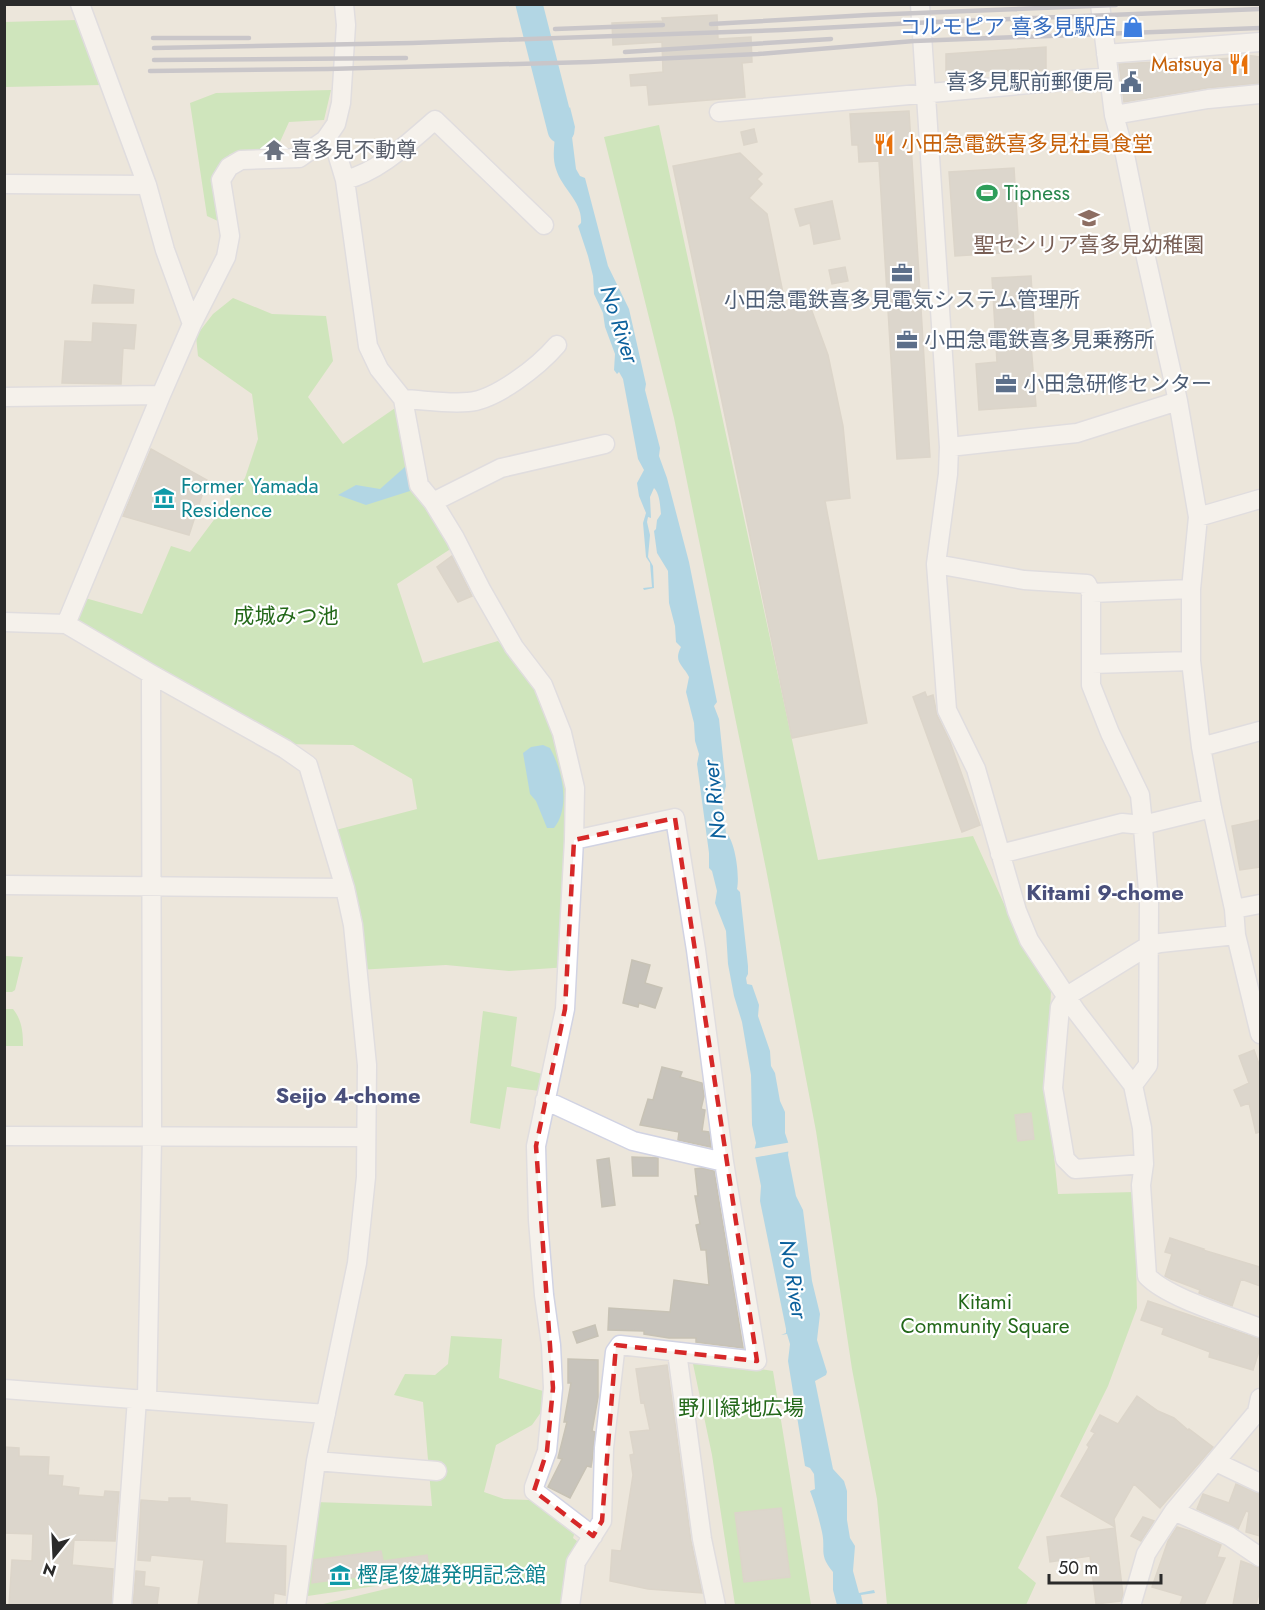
<svg xmlns="http://www.w3.org/2000/svg" width="1265" height="1610" viewBox="0 0 1265 1610" font-family="Jost,'Noto Sans JP',sans-serif">
  <style>
    .green { fill: #abe497 }
    .water { fill: #6cc4f0 }
    .pier { fill: #ece6db }
    .lines { fill: none; stroke-linecap: round; stroke-linejoin: round }
    .river { stroke: #6cc4f0; stroke-width: 27 }
    .building { fill: #c7c3bb; stroke: #c7c2b5; stroke-width: 1.5 }
    .minor-casing { stroke: #d1d3e3; stroke-width: 21 }
    .minor { stroke: #fff; stroke-width: 18 }
    .rail { stroke: #9ea0b4; stroke-width: 4.5 }
    .marked { fill: none; stroke: #d62828; stroke-width: 4.5; stroke-dasharray: 12 8; stroke-linejoin: round }
    .labels { text-anchor: middle; dominant-baseline: central; stroke-width: 4.5; stroke-linejoin: round; paint-order: stroke }
    .shop-label { font-size: 21px; fill: #366cbe; stroke: #fff; text-anchor: end }
    .food-label { font-size: 21px; fill: #c56008; stroke: #fff; text-anchor: end }
    .service-label { font-size: 21px; fill: #4e5e75; stroke: #fff; text-anchor: start }
    .worship-label { font-size: 21px; fill: #5b616d; stroke: #fff; text-anchor: start }
    .leisure-label { font-size: 21px; fill: #27864d; stroke: #fff; text-anchor: start }
    .education-label { font-size: 21px; fill: #785e54; stroke: #fff }
    .culture-label { font-size: 21px; fill: #0d838f; stroke: #fff; text-anchor: start }
    .park-label { font-size: 21px; fill: #236819; stroke: #fff }
    .water-label { font-size: 22px; font-style: italic; fill: #0b609c; stroke: #fff }
    .neighbourhood-label { font-size: 22px; font-weight: bold; fill: #494f7b; stroke: #fff }
  </style>
  <rect width="100%" height="100%" fill="#ece6db"/>
  <path class="green" d="M77,20L101,85L5,87L4,22Z
    M331,90L324,120L289,122L279,144L261,149L230,154L217,173L220,222L207,216L190,103L216,93Z
    M659,125L818,860L973,836L1021,941L1051,990L1047,1089L1058,1194L1135,1192L1137,1308L1108,1386L1018,1568L1036,1583L1026,1605H887L877,1499L852,1369L816,1131L766,869L674,418L604,137Z
    M233,298L272,314L326,316L333,361L308,397L343,444L398,406L452,548L397,584L423,663L498,641L547,696L567,742L569,967L509,971L446,965L357,970L328,832L417,809L412,779L353,745L276,744L76,623L85,598L142,614L171,546L190,552L245,478L258,439L252,394L198,356L196,336L213,314Z
    M5,956L23,957L15,990L12,992H5Z
    M5,1009H13C22,1020 23,1032 23,1046H5Z
    M483,1011L517,1017L511,1066L546,1075L540,1091L507,1087L500,1129L470,1123Z
    M451,1336L502,1339L499,1378L543,1391L544,1408L532,1425L496,1445L484,1492L504,1499L530,1500L576,1528L573,1538L582,1545L570,1605H319L436,1577L301,1597L315,1502L432,1506L423,1402L394,1395L405,1374L435,1375L448,1364Z
    M692,1359L773,1371L811,1605H735L712,1455Z"/>
  <path class="water" d="M545,94L557,95L559,112H566L570,107L575,127L572,137L576,169L580,176L585,178L608,266L629,309L646,384L645,390L660,448L659,456L667,478L689,562L717,702L714,706L719,719L726,786L722,801L726,833C735,840 740,876 737,889L740,892L748,966V974L746,978L747,984L752,985L759,1005L758,1016L770,1051L771,1066L775,1073L780,1101L785,1112V1133L789,1145L788,1155L796,1196L803,1210L812,1281L820,1314L817,1340L827,1372L826,1375L815,1381L833,1469L844,1481L847,1491V1520L850,1538L855,1546L853,1571L859,1593L874,1590L875,1593L861,1595L863,1605H837L833,1590V1572C818,1554 826,1550 822,1532C819,1519 815,1503 810,1491L815,1489L814,1474L810,1468L805,1466L788,1361L790,1344L787,1334L781,1335L786,1333V1329L760,1201L761,1186L754,1151L756,1143L752,1125L751,1075L742,1022L734,996L728,964L726,931L715,903L717,891L712,871L709,868V853L697,764L699,754L695,741L694,723L686,692L689,677C683,665 673,662 681,647L676,642L675,626L669,603L668,571L657,553L654,531L656,529L657,520L661,514C660,506 660,494 654,488L650,497L651,518L648,517L647,522L650,535L648,557L653,566L654,588L644,590L643,588L652,587L650,563L646,557L643,523L646,513L639,496L637,483L644,470L638,459L623,379L619,372L617,374L614,370L615,354L605,327L603,313L594,294L593,276L588,256L578,226L581,223C583,202 562,189 556,169C551,154 556,141 555,126C555,116 548,104 545,94Z
    M406,466L410,491L366,505L338,495L356,485L380,489Z
    M543,745L550,748C562,770 571,807 554,828H547L536,801L530,794L523,753L531,747Z"/>
  <path class="pier" d="M792,1142L791,1151L752,1158V1149Z"/>
  <g class="lines">
    <path class="river" d="M529,4L561,130"/>
  </g>
  <path class="building" d="M717,15L718,39L751,37L752,62L742,63L745,97L649,105L647,85L631,86L630,75L663,72L662,42L613,45L612,23L663,21L662,18Z
    M1046,47V70L986,71L946,75V54Z
    M1245,55L1260,57V83L1207,88L1124,102L1119,64L1236,58Z
    M909,111L930,457L897,459L879,161L859,162L858,145H852L850,114Z
    M754,129L757,142L744,145L741,132Z
    M740,153L762,174L757,179L762,184L749,198L767,214L786,308L809,303L828,355L843,426L850,498L825,501L867,723L792,738L673,166Z
    M1014,168L1019,252L955,256L949,172Z
    M832,201L840,239L814,244L810,223L800,226L795,209Z
    M845,267L848,281L832,284L829,270Z
    M1031,276L1035,344L1031,345L1036,406L979,410L976,364L997,362L992,278Z
    M94,285L134,290L133,303H92Z
    M93,323L136,325L134,349L123,348L121,384L62,383L65,341L92,342Z
    M151,449L207,480L189,535L123,516Z
    M452,556L472,596L458,602L437,567Z
    M925,692L927,697L933,695L937,715L950,742L980,825L962,832L913,697Z
    M1260,820V867L1240,870L1232,826Z
    M632,960L650,965L645,983L662,988L655,1008L639,1003L638,1007L623,1003Z
    M1254,1050L1260,1067V1132L1256,1133L1249,1103L1241,1106L1234,1090L1249,1083L1239,1056Z
    M662,1067L682,1072L680,1077L702,1083L704,1096L701,1109L705,1110L702,1131L709,1132L711,1147L678,1140L679,1132L640,1125L648,1099L653,1100Z
    M1031,1113L1034,1139L1018,1141L1015,1115Z
    M632,1157L658,1158V1176H633Z
    M609,1158L615,1205L602,1207L597,1160Z
    M702,1168L714,1171L743,1348L696,1342V1338H669L644,1334V1331L608,1330L609,1308L670,1312L674,1280L709,1285L706,1250H701L696,1225L700,1224L695,1196H698L695,1169Z
    M1170,1238L1204,1249L1203,1250L1260,1267V1286L1241,1279L1232,1306L1199,1293L1200,1290L1171,1279L1165,1276L1172,1254L1165,1252Z
    M1148,1301L1260,1339V1348L1253,1370L1209,1357L1210,1352L1162,1334L1164,1328L1141,1320Z
    M595,1325L598,1336L577,1343L573,1332Z
    M568,1359L598,1360V1397L592,1431L595,1432L592,1461L591,1467L587,1466L570,1498L548,1487L562,1459L558,1458L567,1422H564L571,1383H568Z
    M667,1365L691,1541L702,1593L648,1589L610,1581L612,1550L621,1551L633,1475L630,1455L634,1454L630,1432L650,1430L644,1402L641,1403L636,1369Z
    M1137,1396L1158,1411L1174,1418L1188,1430L1189,1429L1213,1447L1160,1508L1134,1484L1114,1519L1115,1527L1061,1496L1089,1447L1087,1445L1095,1433L1091,1431L1100,1415L1118,1424Z
    M4,1447L19,1448V1456L49,1457L48,1475L63,1476L62,1486L79,1488L78,1495L104,1497L105,1491L119,1492L115,1541L74,1540L72,1565L113,1569L111,1605H9L12,1560L32,1561L33,1534L4,1533Z
    M1236,1484L1260,1494V1536L1246,1532L1249,1512L1246,1511L1238,1529L1197,1509L1203,1494L1229,1503Z
    M169,1498H190V1501L227,1505L225,1543L286,1546L285,1595L274,1593L273,1605H198L204,1560L151,1555L150,1561L138,1560L141,1500L169,1502Z
    M781,1508L790,1577L744,1582L735,1513Z
    M1143,1517L1154,1521L1141,1541L1131,1536Z
    M1177,1527L1190,1531L1221,1545L1217,1557L1225,1558L1204,1605H1180L1183,1596L1152,1587L1168,1541Z
    M1115,1528L1123,1595L1121,1601L1096,1604L1090,1556L1050,1562L1047,1537Z
    M381,1551L383,1561L427,1555L429,1567L312,1583L314,1560Z
    M1241,1561L1260,1568V1590L1256,1605H1233Z
    M136,1571L145,1572L144,1586L159,1588L157,1605H133Z"/>
  <g class="lines">
    <defs>
      <path id="minor" d="M80,4L147,185L165,250L192,324
        M920,4L949,447L948,474L936,564L947,710L976,769L1017,911L1029,940L1076,1011L1133,1085L1142,1128L1144,1164L1141,1185L1147,1276C1168,1298 1230,1316 1260,1328
        M1100,4L1114,115L1125,155L1144,249L1178,401L1198,517L1191,589V661L1201,747L1212,808L1234,909L1236,935L1260,1034
        M1106,54L1260,42
        M719,112L1108,77
        M1114,115L1208,99L1260,94
        M325,140L336,150L345,180L368,346L379,369L403,399L419,485L433,502L455,538L482,591L514,647L543,685L562,733L575,788L574,840L565,1009L536,1146L538,1220L544,1295L551,1345L553,1388L547,1451L534,1487V1491L593,1536
        M345,180C380,171 408,143 435,120L544,225
        M4,184L147,185
        M4,397L161,395
        M403,399C424,400 447,404 468,402C496,400 539,366 557,345
        M949,447L1077,433L1178,401
        M433,502L501,468L605,444
        M1198,517L1260,499
        M936,564L1024,580L1087,584L1091,593V685L1110,733L1140,795L1142,815L1149,903L1148,1065L1133,1085
        M1091,593L1191,589
        M4,622L66,624L151,674L285,749L308,765L345,888L353,925L367,1065L366,1177L357,1263L316,1461L296,1606
        M66,624L161,395L192,324L226,257L230,236L221,180L229,167L241,160L299,158L325,140L336,124L341,103L346,25L344,4
        M1091,664L1191,661
        M1201,747L1260,731
        M1000,854L1122,823L1143,825L1212,808
        M4,885L345,888
        M1234,909L1260,904
        M545,1100L633,1141L724,1162
        M4,1136L366,1137
        M1144,1164L1075,1169L1065,1159L1053,1088L1060,1007L1067,996L1148,946L1160,943L1236,935
        M677,1352L702,1539L716,1606
        M4,1389L326,1414
        M147,1399L152,1137L151,674
        M316,1461L437,1471
        M1216,1462L1260,1483
        M1174,1511L1229,1536L1260,1557
        M122,1606L137,1399
        M570,1606L576,1562L602,1521L604,1448L615,1352L620,1345L757,1361L724,1162L696,950L675,818L574,840
        M1131,1606L1146,1554L1151,1546L1174,1511L1257,1412L1260,1398"/>
    </defs>
    <use href="#minor" class="minor-casing"/>
    <use href="#minor" class="minor"/>
    <path class="rail" d="M711,24L868,15L1116,5
      M555,29L663,25
      M153,38H249
      M154,48L412,43L782,30L934,22L1260,9
      M625,52L831,39
      M154,60L406,58
      M150,71L328,69L589,62L758,54L914,41L1260,28"/>
  </g>
  <path d="M0 0H1265V1610H0ZM675,818L757,1361L616,1345L602,1521L593,1536L534,1491L547,1451L553,1388L536,1146L565,1009L574,840Z" fill="#ece6db" fill-opacity=".55" fill-rule="evenodd"/>
  <path class="marked" d="M675,818L757,1361L616,1345L602,1521L593,1536L534,1491L547,1451L553,1388L536,1146L565,1009L574,840Z"/>
  <defs>
    <symbol id="shop-bare" viewBox="-9 -9 18 18"><path d="M-5-2.5h2.3a2.7 3.5 0 0 1 5.4 0H5L5.5 6h-11ZM-1.5-2.5h3a1.5 2.3 0 0 0-3 0Z" fill="#3f7fe0" stroke="#fff" stroke-width="2.5" paint-order="stroke"/></symbol>
    <symbol id="restaurant-bare" viewBox="-9 -9 18 18"><path d="M-5-6h1v4h1v-4h1v4h1v-4h1v5L-1.5 .5V6h-2V.5L-5-1ZM5-6V6H3V1.5H1.5Q1.5-4 5-6Z" fill="#e8710a" stroke="#fff" stroke-width="2.5" paint-order="stroke"/></symbol>
    <symbol id="civic-bare" viewBox="-9 -9 18 18"><path d="M-.6-6.5H3V-4.5H.6V-3L4-1V1h2V6H-6V1h2V-1L-.6-3ZM-1.2 2.5V6h2.4V2.5Z" fill="#5c6f8a" stroke="#fff" stroke-width="2.5" paint-order="stroke"/></symbol>
    <symbol id="temple-bare" viewBox="-9 -9 18 18"><path d="M0-6L5-2H3V0L6.5 2.5H4V6H1.5V3h-3V6H-4V2.5H-6.5L-3 0V-2H-5Z" fill="#6b7280" stroke="#fff" stroke-width="2.5" paint-order="stroke"/></symbol>
    <symbol id="stadium-bare" viewBox="-9 -9 18 18"><path d="M0-5a6.5 5 0 1 0 0 10a6.5 5 0 1 0 0-10ZM-3.5-1.8h7v3.6h-7Z" fill="#2e9e5b" stroke="#fff" stroke-width="2.5" paint-order="stroke"/></symbol>
    <symbol id="school-bare" viewBox="-9 -9 18 18"><path d="M0-5L7-2L0 1L-7-2ZM-4 1L0 2.5L4 1V4Q0 6-4 4Z" fill="#8d6e63" stroke="#fff" stroke-width="2.5" paint-order="stroke"/></symbol>
    <symbol id="office-bare" viewBox="-9 -9 18 18"><path d="M-6-3h4V-5.5h4V-3h4V5H-6ZM-1-4.5V-3h2v-1.5ZM-6 0V1H6V0Z" fill="#5c6f8a" stroke="#fff" stroke-width="2.5" paint-order="stroke"/></symbol>
    <symbol id="museum-bare" viewBox="-9 -9 18 18"><path d="M0-6L6-3V-2H-6V-3ZM-5-1h2V3h-2ZM-1-1h2V3h-2ZM3-1h2V3H3ZM-6 4H6V6H-6Z" fill="#0f9aa8" stroke="#fff" stroke-width="2.5" paint-order="stroke"/></symbol>
  </defs>
  <g fill-rule="evenodd">
    <use href="#shop-bare" x="1118" y="12" width="30" height="30"/>
    <use href="#restaurant-bare" x="1224" y="49" width="30" height="30"/>
    <use href="#civic-bare" x="1116" y="67" width="30" height="30"/>
    <use href="#restaurant-bare" x="869" y="129" width="30" height="30"/>
    <use href="#temple-bare" x="259" y="135" width="30" height="30"/>
    <use href="#stadium-bare" x="972" y="178" width="30" height="30"/>
    <use href="#school-bare" x="1074" y="203" width="30" height="30"/>
    <use href="#office-bare" x="887" y="258" width="30" height="30"/>
    <use href="#office-bare" x="892" y="325" width="30" height="30"/>
    <use href="#office-bare" x="991" y="369" width="30" height="30"/>
    <use href="#museum-bare" x="149" y="483" width="30" height="30"/>
    <use href="#museum-bare" x="325" y="1560" width="30" height="30"/>
  </g>
  <g class="labels">
    <g class="shop-label">
      <text x="1116" y="27">コルモピア 喜多見駅店</text>
    </g>
    <g class="food-label">
      <text x="1222" y="64">Matsuya</text>
      <text x="901" y="144" text-anchor="start">小田急電鉄喜多見社員食堂</text>
    </g>
    <g class="service-label">
      <text x="1114" y="82" text-anchor="end">喜多見駅前郵便局</text>
      <text x="902" y="300" text-anchor="middle">小田急電鉄喜多見電気システム管理所</text>
      <text x="924" y="340">小田急電鉄喜多見乗務所</text>
      <text x="1023" y="384">小田急研修センター</text>
    </g>
    <g class="worship-label">
      <text x="291" y="150">喜多見不動尊</text>
    </g>
    <g class="leisure-label">
      <text x="1004" y="193">Tipness</text>
    </g>
    <g class="education-label">
      <text x="1089" y="245">聖セシリア喜多見幼稚園</text>
    </g>
    <g class="culture-label">
      <text x="181" y="486">Former Yamada<tspan x="181" dy="24">Residence</tspan></text>
      <text x="357" y="1575">樫尾俊雄発明記念館</text>
    </g>
    <g class="park-label">
      <text x="286" y="616">成城みつ池</text>
      <text x="985" y="1302">Kitami<tspan x="985" dy="24">Community Square</tspan></text>
      <text x="741" y="1408">野川緑地広場</text>
    </g>
    <g class="water-label">
      <text transform="translate(620 324) rotate(72)">No River</text>
      <text transform="translate(714 800) rotate(-96)">No River</text>
      <text transform="translate(794 1279) rotate(81)">No River</text>
    </g>
    <g class="neighbourhood-label">
      <text x="1105" y="892">Kitami 9-chome</text>
      <text x="348" y="1095">Seijo 4-chome</text>
    </g>
  </g>
  <rect width="1265" height="1610" fill="none" stroke="#2a2a2a" stroke-width="12"/>
  <g transform="translate(54 1556) rotate(198)" stroke="#ffffff" stroke-width="4.5" paint-order="stroke">
  <path d="M0-4.5L10 22L0 15L-10 22Z" fill="#2a2a2a"/>
  <text y="-9" font-size="16" font-weight="bold" text-anchor="middle" fill="#2a2a2a">N</text>
  </g>
  <path d="M1049 1574v9h112v-9" fill="none" stroke="#2a2a2a" stroke-width="3"/>
  <text x="1058" y="1574" font-size="18" fill="#2a2a2a" stroke="#ffffff" stroke-width="4.5" paint-order="stroke">50 m</text>
</svg>
